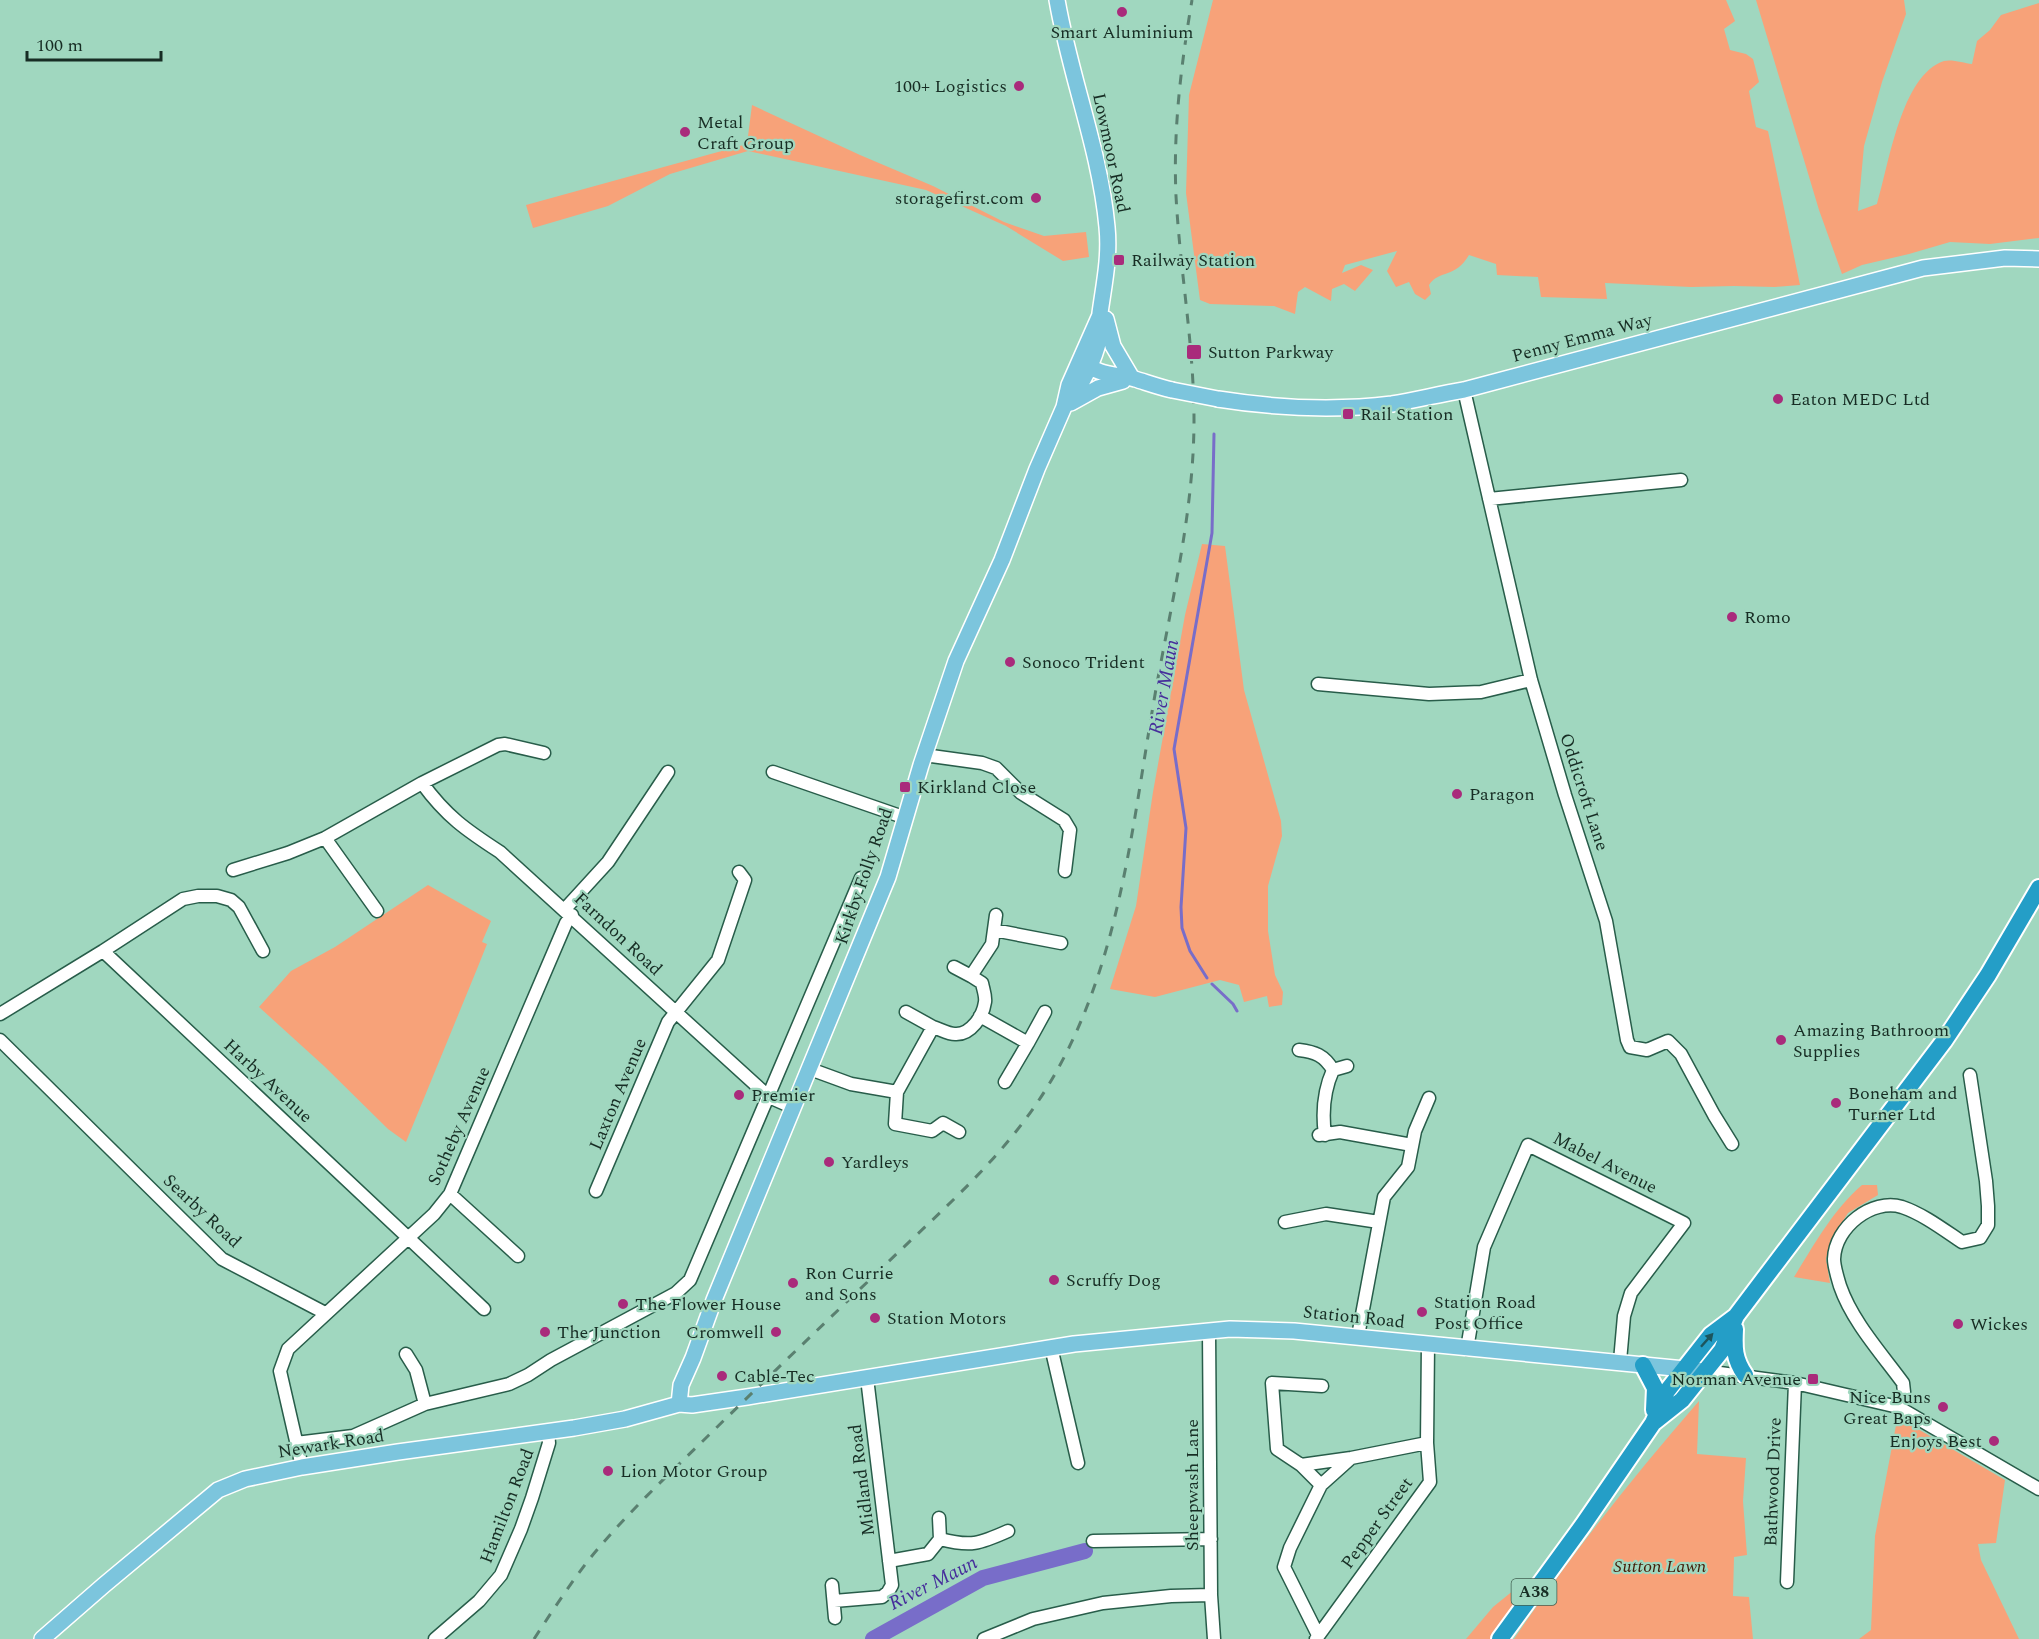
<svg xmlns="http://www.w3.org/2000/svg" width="2039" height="1639" viewBox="0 0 2039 1639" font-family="Spectral,serif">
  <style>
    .green { fill: #f7a279 }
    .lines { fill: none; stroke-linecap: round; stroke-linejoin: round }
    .stream { stroke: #786dc9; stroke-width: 3 }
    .river { stroke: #786dc9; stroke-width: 16 }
    .minor-casing { stroke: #285d4a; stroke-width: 15 }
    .major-casing { stroke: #fff; stroke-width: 18 }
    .highway-casing { stroke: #fff; stroke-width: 20 }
    .minor { stroke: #fff; stroke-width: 12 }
    .major { stroke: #7cc5dd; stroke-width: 15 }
    .highway { stroke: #249ec7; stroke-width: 16 }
    .rail { stroke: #5a8070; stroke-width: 3; stroke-dasharray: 10 10; stroke-linecap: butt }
    .major-bridge-casing { stroke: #fff; stroke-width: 18; stroke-linecap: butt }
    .major-bridge { stroke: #7cc5dd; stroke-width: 15 }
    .oneway { fill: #1c555d }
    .poi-dot { fill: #a92b7b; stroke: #a0d7bf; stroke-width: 2 }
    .labels { text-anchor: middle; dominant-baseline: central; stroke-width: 4.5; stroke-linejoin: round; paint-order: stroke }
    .shield { fill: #a0d7bf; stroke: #406052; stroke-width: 1.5 }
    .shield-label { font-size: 16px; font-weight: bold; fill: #172d24 }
    .poi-label { font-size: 18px; fill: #172d24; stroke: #a0d7bf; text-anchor: start }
    .street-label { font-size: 18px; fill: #172d24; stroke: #a0d7bf }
    .park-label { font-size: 18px; font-style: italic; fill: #431d08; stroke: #a0d7bf }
    .water-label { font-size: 20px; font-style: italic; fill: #462e9b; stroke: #a0d7bf }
  </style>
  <rect width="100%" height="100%" fill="#a0d7bf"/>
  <path class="green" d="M1213,0H1726L1735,21L1724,29L1730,50L1746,54L1753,59L1759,82L1749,91L1756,127L1768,131L1800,285L1775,287L1734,286L1691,287L1605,283L1607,299L1541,297L1538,277L1497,275L1496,264L1469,255C1455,279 1440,269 1429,285L1431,294L1425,300L1415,294L1409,282L1396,287L1387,271L1397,251L1345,265L1342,273L1361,265L1373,270L1355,291L1344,284L1332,289L1331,301L1305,287L1298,292L1295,314L1274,306L1210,304L1200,300L1186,193L1189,95Z
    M1756,0H1904L1906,14L1882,82L1864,146L1858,211L1877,204C1889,165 1901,75 1944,61C1952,59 1964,63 1972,64L1977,41L1990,30L2001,15L2039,3V238L1990,244L1950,242L1909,254L1862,265L1842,274L1819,210Z
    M752,105L860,155L933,186L1004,222L1044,236L1086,232L1089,257L1063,261L1006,226L926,190L748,151L670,174L608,206L533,228L526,205L747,144Z
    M1202,544L1225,546L1244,690L1281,821L1282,836L1268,886V931L1275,975L1283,992L1282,1005L1269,1007L1267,996L1244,1002L1239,985L1220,980L1155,997L1110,989L1136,906L1153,792L1185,615Z
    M428,885L491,921L482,942L487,944L477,969L406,1142L388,1129L324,1066L259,1007L291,971L335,947Z
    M1862,1185H1877L1878,1195L1848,1213L1831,1240L1826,1259L1830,1283L1794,1277C1814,1245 1833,1210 1862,1185Z
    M1699,1401L1697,1454L1746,1458L1743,1501L1747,1555L1734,1557L1733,1596L1749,1597L1753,1639H1514C1570,1556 1633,1477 1699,1401Z
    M1897,1420L1911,1425L2005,1480L1996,1543L1978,1544L1981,1560L2019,1639H1859L1871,1630L1875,1536Z
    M1514,1590L1520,1600L1492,1639H1466L1493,1607Z"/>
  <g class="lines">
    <path class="stream" d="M1207,978L1190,951L1182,928L1181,907L1186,828L1174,749L1212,533L1214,434
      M1212,984L1233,1004L1237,1011"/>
    <path class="river" d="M873,1639L983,1578L1085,1551"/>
    <defs>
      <path id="minor" d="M1464,390L1531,680L1565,795L1606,921L1627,1040L1630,1047L1647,1050L1668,1041L1681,1054L1714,1115L1732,1144
        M1489,499L1681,480
        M1318,684L1429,694L1481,692L1531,680
        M924,755L982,763L996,768L1021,793L1064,820L1070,830L1065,871
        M773,772L906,818
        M422,783C446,816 466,830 500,852L769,1097L794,1108
        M325,838L377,911
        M233,870L288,853L325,838L422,783L498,745L505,744L544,753
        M565,909L608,862L668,772
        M994,930L1061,943
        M103,951L484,1309
        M954,967L971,976
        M906,1012L933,1027
        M0,1014L103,951L183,899L198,896H217L231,900L239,907L263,951
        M980,1016L1028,1043L1005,1082
        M0,1040L222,1259L325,1313
        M1028,1043L1045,1012
        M1299,1050C1315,1052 1324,1055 1333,1070C1324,1090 1322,1113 1325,1135
        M810,1069L851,1084L897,1092L895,1124L932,1131L943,1123L959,1132
        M1333,1070L1347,1066
        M897,1092L933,1027C940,1029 948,1034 955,1034C971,1035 983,1016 985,1002C986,996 983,989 982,983L971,976L992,944L996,915
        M1319,1135L1340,1132L1412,1145
        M596,1191L668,1022L718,960L745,880L739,872
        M450,1194L518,1256
        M1285,1222L1326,1214L1379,1222
        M1209,1331L1211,1595L1214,1639
        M1358,1336L1384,1197L1408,1167L1415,1131L1429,1098
        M1051,1347L1078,1463
        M1467,1349L1484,1247L1528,1145L1684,1223L1631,1293L1624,1316L1620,1361
        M406,1354L416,1370L425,1404
        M1705,1371L1795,1383L1898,1407L2039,1489
        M1898,1407L1904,1392L1903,1383C1881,1353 1852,1321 1840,1286C1838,1279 1834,1267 1834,1259C1835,1227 1872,1198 1902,1207C1923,1214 1944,1230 1962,1242L1980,1238L1988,1225V1206L1986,1181L1970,1075
        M296,1443L353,1436L425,1404L509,1384L528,1375L551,1360L676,1293L690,1280L861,878
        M1301,1465L1351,1458L1427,1443
        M302,1467L280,1371L288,1349L434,1214L450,1194L566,923L572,915
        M1321,1485L1350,1459
        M940,1539C971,1547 979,1544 1008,1531
        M1093,1541L1211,1539
        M889,1561L928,1554L940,1539L939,1518
        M1787,1582L1795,1383
        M832,1585L835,1618
        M834,1601L882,1597L888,1592L892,1585L867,1378
        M1318,1635L1284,1567L1290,1548L1321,1485L1301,1465L1277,1449L1272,1383L1322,1386
        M435,1639L479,1601L501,1575L521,1529L532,1498L549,1443L548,1432
        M984,1639L1033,1619L1103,1603L1171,1596L1211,1595
        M1316,1639L1430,1482L1427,1443L1428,1344"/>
      <path id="major" d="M1057,0C1070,76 1100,150 1107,227C1110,257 1104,284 1100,313C1099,321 1101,329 1100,336C1094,362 1082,385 1066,405
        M1106,319L1113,346L1132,378
        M1082,360C1097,376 1116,374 1135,379C1148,383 1159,387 1172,390
        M1218,399C1275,408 1335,411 1392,404C1416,400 1440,394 1464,390L1923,268L2005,258L2039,259
        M1071,403L1098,388L1123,381
        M679,1404L681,1385L693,1358L714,1300L888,877L921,765L956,661L1002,560L1037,469L1064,407L1069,385L1100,315
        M42,1639L104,1585L218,1490L245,1479L302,1467L398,1452L574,1428L625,1419L679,1404L692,1405L747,1397L1074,1344L1230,1329L1294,1331L1705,1371"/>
      <path id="highway" d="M1735,1329C1734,1348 1734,1359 1745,1375
        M1643,1365L1655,1388L1654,1410
        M1653,1423L1682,1400L1722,1350L1736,1316L1944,1041L1988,975L2039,888
        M1500,1639L1583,1525L1653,1423L1667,1391L1711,1335L1735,1317"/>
    </defs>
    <use href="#minor" class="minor-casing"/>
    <use href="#major" class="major-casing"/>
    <use href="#highway" class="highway-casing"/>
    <use href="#minor" class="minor"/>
    <use href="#major" class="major"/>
    <use href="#highway" class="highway"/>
    <path class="rail" d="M534,1639C551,1613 568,1587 587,1562C624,1516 668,1475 710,1434C768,1377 827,1321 886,1264C940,1212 997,1163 1039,1100C1120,978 1131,829 1156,689C1172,600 1194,510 1194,420C1194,345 1180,271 1176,196C1173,130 1181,65 1192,0"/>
    <defs>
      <path id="major-bridge" d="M1172,390L1218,399"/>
    </defs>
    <use href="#major-bridge" class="major-bridge-casing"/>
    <use href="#major-bridge" class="major-bridge"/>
  </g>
  <defs><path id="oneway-solid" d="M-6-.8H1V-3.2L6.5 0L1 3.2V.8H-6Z" transform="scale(1.5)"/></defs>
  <use class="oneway" href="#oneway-solid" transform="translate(1707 1340) rotate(-48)"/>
  <g class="poi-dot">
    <circle cx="1122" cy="12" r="6"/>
    <circle cx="1019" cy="86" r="6"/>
    <circle cx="685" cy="132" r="6"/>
    <circle cx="1036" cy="198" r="6"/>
    <rect x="1113" y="254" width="12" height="12" rx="3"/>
    <rect x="1186" y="344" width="16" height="16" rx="3"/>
    <circle cx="1778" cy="399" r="6"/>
    <rect x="1342" y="408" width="12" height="12" rx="3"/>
    <circle cx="1732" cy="617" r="6"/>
    <circle cx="1010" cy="662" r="6"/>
    <rect x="899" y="781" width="12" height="12" rx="3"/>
    <circle cx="1457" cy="794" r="6"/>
    <circle cx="1781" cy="1040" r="6"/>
    <circle cx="739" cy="1095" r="6"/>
    <circle cx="1836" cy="1103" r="6"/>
    <circle cx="829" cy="1162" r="6"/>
    <circle cx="1054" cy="1280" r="6"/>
    <circle cx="793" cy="1283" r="6"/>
    <circle cx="623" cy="1304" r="6"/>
    <circle cx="1422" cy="1312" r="6"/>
    <circle cx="875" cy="1318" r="6"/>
    <circle cx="1958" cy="1324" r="6"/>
    <circle cx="545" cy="1332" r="6"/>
    <circle cx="776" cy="1332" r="6"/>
    <circle cx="722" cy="1376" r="6"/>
    <rect x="1807" y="1373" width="12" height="12" rx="3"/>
    <circle cx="1943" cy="1407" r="6"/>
    <circle cx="1994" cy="1441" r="6"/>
    <circle cx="608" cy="1471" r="6"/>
  </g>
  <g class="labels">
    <rect class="shield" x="1511.5" y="1579" width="45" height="26" rx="4.5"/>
    <g class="shield-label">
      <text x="1534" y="1592">A38</text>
    </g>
    <g class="poi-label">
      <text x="1122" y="32" text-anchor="middle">Smart Aluminium</text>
      <text x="1007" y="86" text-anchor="end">100+ Logistics</text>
      <text x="697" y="122">Metal<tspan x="697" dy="21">Craft Group</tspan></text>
      <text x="1024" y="198" text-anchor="end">storagefirst.com</text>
      <text x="1131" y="260">Railway Station</text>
      <text x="1208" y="352">Sutton Parkway</text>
      <text x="1790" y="399">Eaton MEDC Ltd</text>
      <text x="1360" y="414">Rail Station</text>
      <text x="1744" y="617">Romo</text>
      <text x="1022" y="662">Sonoco Trident</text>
      <text x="917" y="787">Kirkland Close</text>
      <text x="1469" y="794">Paragon</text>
      <text x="1793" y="1030">Amazing Bathroom<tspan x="1793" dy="21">Supplies</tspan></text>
      <text x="1848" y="1093">Boneham and<tspan x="1848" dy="21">Turner Ltd</tspan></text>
      <text x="751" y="1095">Premier</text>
      <text x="841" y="1162">Yardleys</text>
      <text x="805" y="1273">Ron Currie<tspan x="805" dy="21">and Sons</tspan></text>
      <text x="1066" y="1280">Scruffy Dog</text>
      <text x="1434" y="1302">Station Road<tspan x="1434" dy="21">Post Office</tspan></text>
      <text x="635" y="1304">The Flower House</text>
      <text x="887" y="1318">Station Motors</text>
      <text x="1970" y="1324">Wickes</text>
      <text x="557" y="1332">The Junction</text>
      <text x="764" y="1332" text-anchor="end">Cromwell</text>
      <text x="734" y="1376">Cable-Tec</text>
      <text x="1801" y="1379" text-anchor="end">Norman Avenue</text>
      <text x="1931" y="1397" text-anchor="end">Nice Buns<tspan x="1931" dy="21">Great Baps</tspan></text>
      <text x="1982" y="1441" text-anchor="end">Enjoys Best</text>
      <text x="620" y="1471">Lion Motor Group</text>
    </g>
    <g class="street-label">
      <text transform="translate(1111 153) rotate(78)">Lowmoor Road</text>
      <text transform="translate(1582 338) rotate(-15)">Penny Emma Way</text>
      <text transform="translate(1584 792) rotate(72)">Oddicroft Lane</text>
      <text transform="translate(864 876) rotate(-71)">Kirkby Folly Road</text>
      <text transform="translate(618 934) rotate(43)">Farndon Road</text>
      <text transform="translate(268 1081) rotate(43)">Harby Avenue</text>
      <text transform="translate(618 1094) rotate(-67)">Laxton Avenue</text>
      <text transform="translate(459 1126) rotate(-66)">Sotheby Avenue</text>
      <text transform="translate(1605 1163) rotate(27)">Mabel Avenue</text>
      <text transform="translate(202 1211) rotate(43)">Searby Road</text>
      <text transform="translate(1354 1317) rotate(6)">Station Road</text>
      <text transform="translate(331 1444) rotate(-9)">Newark Road</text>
      <text transform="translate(862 1480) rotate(-97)">Midland Road</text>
      <text transform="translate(1773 1482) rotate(-88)">Bathwood Drive</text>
      <text transform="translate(1192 1485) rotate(-90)">Sheepwash Lane</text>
      <text transform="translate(507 1506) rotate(-69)">Hamilton Road</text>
      <text transform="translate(1377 1523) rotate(-54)">Pepper Street</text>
    </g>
    <g class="park-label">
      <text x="1660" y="1566">Sutton Lawn</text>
    </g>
    <g class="water-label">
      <text transform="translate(1164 687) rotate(-80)">River Maun</text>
      <text transform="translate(933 1583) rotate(-27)">River Maun</text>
    </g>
  </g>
  <path d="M27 51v9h134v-9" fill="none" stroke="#172d24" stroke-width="3"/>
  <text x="36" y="51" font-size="18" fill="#172d24" stroke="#a0d7bf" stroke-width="4.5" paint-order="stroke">100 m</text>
</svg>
